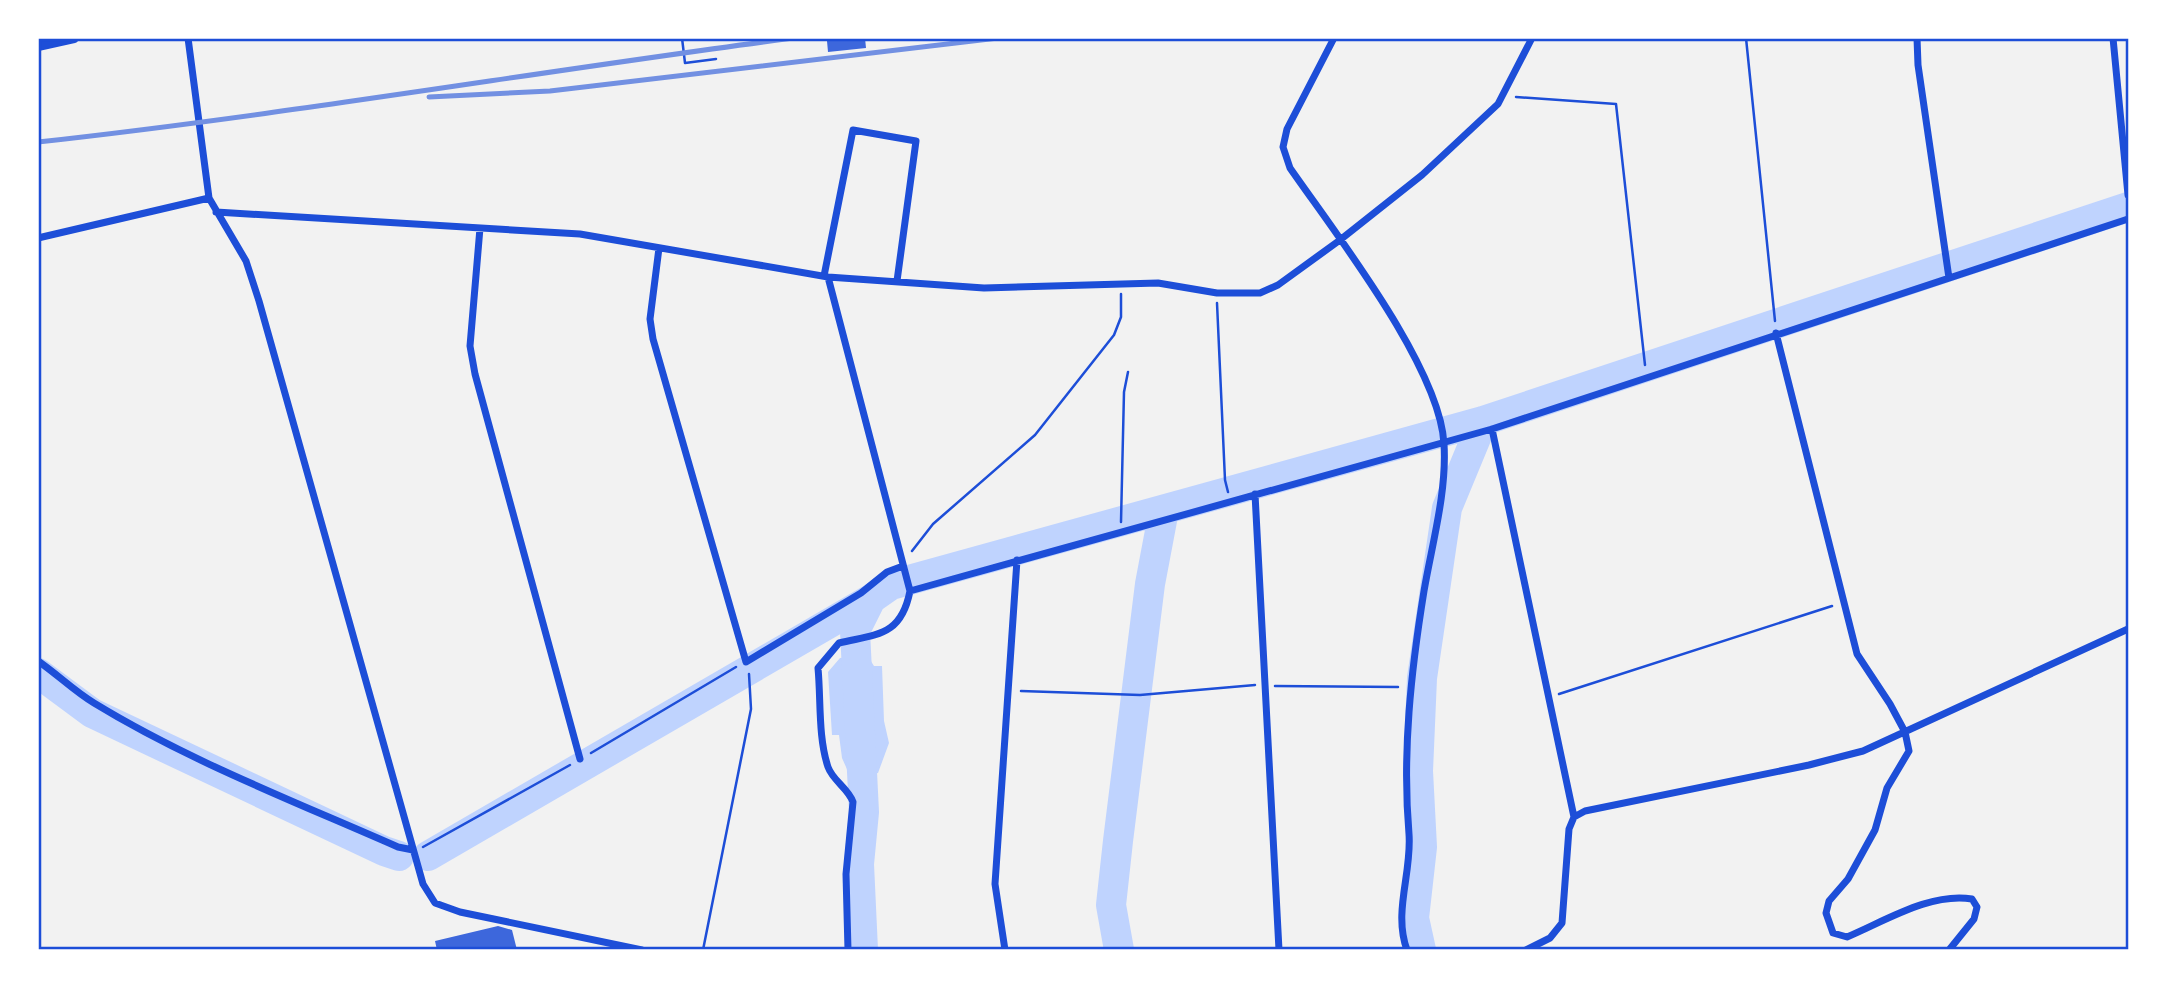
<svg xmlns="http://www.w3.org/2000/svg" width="2167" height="988" viewBox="0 0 2167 988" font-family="'DejaVu Sans',sans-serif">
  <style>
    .water { fill: #bfd3fe }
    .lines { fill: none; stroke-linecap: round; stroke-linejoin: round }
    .river { stroke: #bfd3fe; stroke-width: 30 }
    .building { fill: #3d67dc }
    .path { stroke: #1d4ed8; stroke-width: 2.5 }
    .minor { stroke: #1d4ed8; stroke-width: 7 }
    .secondary { stroke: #1d4ed8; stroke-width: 10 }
    .rail { stroke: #7290e2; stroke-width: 5 }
    .neatline { fill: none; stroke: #1d4ed8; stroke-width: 2.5 }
  </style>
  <rect width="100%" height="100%" fill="#f2f2f2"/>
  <path class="water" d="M867,655L874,666H882L884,721L889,743L878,773L850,776L842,758L839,735H832L828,672L840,658Z"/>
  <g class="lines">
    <path class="river" d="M38,673L92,713L384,851L399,856
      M428,856L871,599
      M863,950L859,864L864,812L855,631L871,599L891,585L1483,421L2128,207
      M1119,950L1111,905L1118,841L1150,584L1164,510
      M1421,950L1414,918L1422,847L1418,771L1422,678L1447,508L1483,421"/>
  </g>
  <path class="building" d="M865,38L866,48L828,52L827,41Z
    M498,926L512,930L517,950H437L435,941Z"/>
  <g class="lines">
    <path class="path" d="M682,38L685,63L716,59
      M1746,38L1775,321
      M1516,97L1616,104L1645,365
      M1217,303L1225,480L1228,492
      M1121,522L1124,392L1128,372
      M912,551L933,524L1035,435L1114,335L1121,317V294
      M1275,686L1398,687
      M1021,691L1140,695L1255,685
      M1559,694L1832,606
      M591,753L736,667
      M423,847L570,765
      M703,950L751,709L749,674"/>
    <path class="minor" d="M188,38L209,198L246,261L259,301L423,884L435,903L460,912L642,950
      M1334,38L1287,129L1283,147L1290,168C1335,233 1440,367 1444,444C1447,492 1432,544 1424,591C1411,671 1402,753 1409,834C1412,873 1393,912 1407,950
      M1917,38L1918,65L1949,278
      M2113,38L2128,195
      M216,212L580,234L828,277L984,288L1158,283L1217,293H1260L1278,285L1340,240L1422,175L1498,104L1532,38
      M480,228L470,346L475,374L580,759
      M38,238L209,198
      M659,248L650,319L653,339L746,662L861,593L887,572L903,566
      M824,276L853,130L916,141L897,281
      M828,277L910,591C901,637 876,634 839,643L818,668C821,700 818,737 828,767C833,781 848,788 853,802L846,874L848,950
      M1776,333L1857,654L1890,704L1905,732L1909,751L1887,788L1875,830L1848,879L1829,901L1826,913L1833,933L1847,937C1885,921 1931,892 1972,899L1977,907L1974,919L1949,950
      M1492,429L1574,817
      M1255,494L1279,950
      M910,591L1492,429L2128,219
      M38,661C57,674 74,691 94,703C189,761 296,802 398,847L413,850
      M1005,950L995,884L1017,560
      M1526,950L1550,938L1562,923L1569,829L1574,817L1585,811L1809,765L1863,751L2128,629"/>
    <path class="secondary" d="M38,46L74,38"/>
    <path class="rail" d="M429,97L550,91L998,38
      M38,142C291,114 541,71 793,38"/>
  </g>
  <rect width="2167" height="988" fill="none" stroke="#ffffff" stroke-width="80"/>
  <rect x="40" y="40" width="2087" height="908" class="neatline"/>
</svg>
